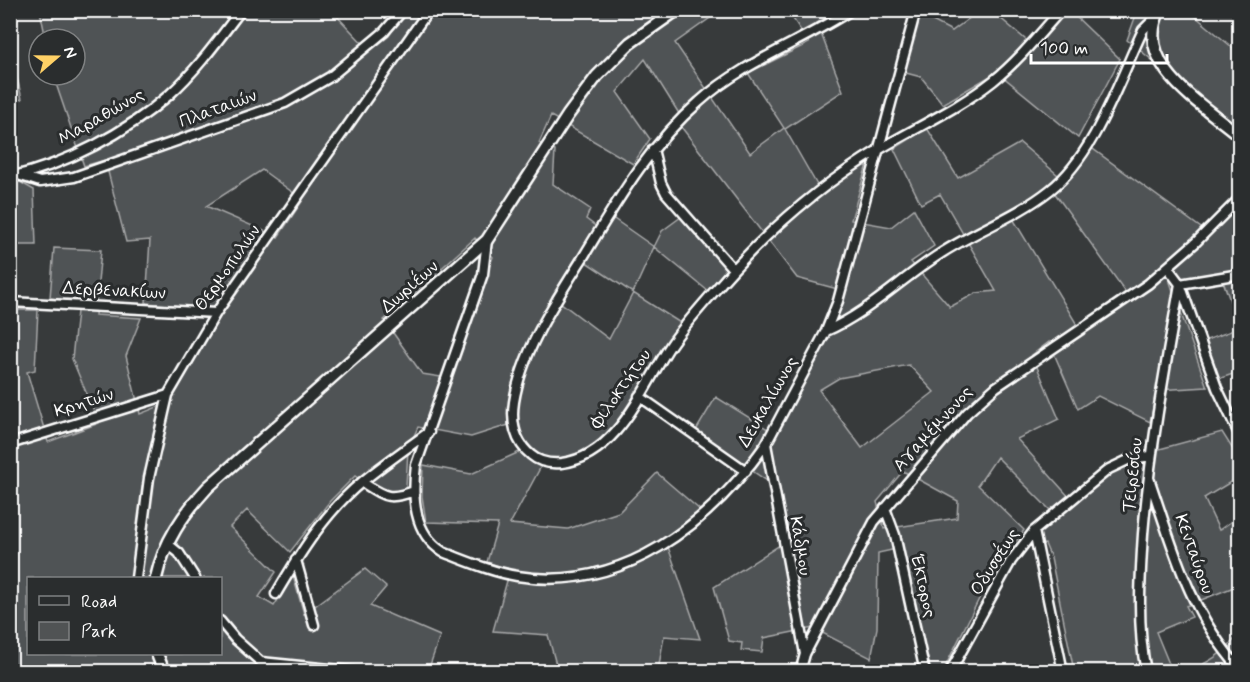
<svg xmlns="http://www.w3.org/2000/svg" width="1250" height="682" viewBox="0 0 1250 682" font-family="Mynerve,sans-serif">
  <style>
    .green { fill: #505354; stroke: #a8a9aa; stroke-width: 1.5; fill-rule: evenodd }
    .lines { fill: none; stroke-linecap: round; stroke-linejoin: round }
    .minor-casing { stroke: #fff; stroke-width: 13 }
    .tertiary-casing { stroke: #fff; stroke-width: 15 }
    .minor { stroke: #2a2d2e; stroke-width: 8 }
    .tertiary { stroke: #2a2d2e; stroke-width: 10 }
    .labels { text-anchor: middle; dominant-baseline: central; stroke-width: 6; stroke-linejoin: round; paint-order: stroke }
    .street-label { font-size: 18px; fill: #fff; stroke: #2a2d2e }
  </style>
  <rect width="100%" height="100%" fill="#373a3b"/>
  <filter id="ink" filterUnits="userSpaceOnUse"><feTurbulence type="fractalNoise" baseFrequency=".0167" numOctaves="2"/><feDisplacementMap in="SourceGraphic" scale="12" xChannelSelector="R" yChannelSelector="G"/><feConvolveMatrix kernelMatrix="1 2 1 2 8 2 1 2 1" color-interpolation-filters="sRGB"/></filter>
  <g filter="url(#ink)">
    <path class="green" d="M40,11H332L370,51L389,36L400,19L391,11H720L675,43L750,153L784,128L748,73L809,43L788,11H836L817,23L843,91L785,129L821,192L868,161L851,220L891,227L914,209L934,246L911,262L950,307L976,293L996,291L940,194L921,204L894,149L927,128L958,178L1020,143L1064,180L1081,165L1090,147L1208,233L1239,200V325L1220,273L1170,282L1207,387L1157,390L1150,422L1098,396L1078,409L1049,342L1032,355L1059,419L1017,439L1071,499L1116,469L1156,450L1222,432L1239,459V477L1204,498L1219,530L1239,516V560L1234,564L1239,585L1186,606L1192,617L1156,632L1172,671H1074L1051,558L1045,544L1039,545L1036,529L1053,513L997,457L978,485L1024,530L987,583L943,671H929L901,548L878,553L877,628L871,658L813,628L764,638L762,652L741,650L742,643L729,641L714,587L788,540L776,487L695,432L716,397L774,433L845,291L797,278L679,124L683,120L645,59L617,92L650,139L633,164L551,116L539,143L555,151L553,184L590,209L586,219L601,230L611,217L654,247L662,231L685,214L726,269L708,291L654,247L633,293L682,324C646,371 618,464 545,459L510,524L568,529L619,512L657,473L700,510L667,544L700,639L664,636L658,671L558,672L548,635L493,631L510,570L487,562L498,524L426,522L422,496L423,465L471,474L526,449L515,423L471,437L418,427L408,449L406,487L395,496L374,489L355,476L330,501L290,552L247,510L230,527L276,572L259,597L274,606L293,576L304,614L365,569L386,587L370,606L440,636L428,671L11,672V310H38L35,370L27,372L48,442L99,423L72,359L78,302L50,298L54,248L101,250L95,315L141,318L126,356L140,414L170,402L224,310L146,303L150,240L126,242L105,160L84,166L53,75H75V39H46ZM262,170L303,200L278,237L206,206ZM1054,192L1132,301L1082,333L1012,217ZM475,238L493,257L447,378L422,374L384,320ZM577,256L633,293L609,339L552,296ZM909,365L934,392L862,448L819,390L839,378ZM903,471L958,501L957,518L884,529L877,502ZM28,578H220V654H28Z
      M979,11H992L1032,45L1065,11H1070L1120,59L1078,138L997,72L943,104L921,77L902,72L919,14L952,31Z
      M1132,11H1189L1239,53V129L1127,40L1136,15Z
      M11,60H13L22,99L11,102Z
      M20,182L34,190L36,245H11V183Z
      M1239,328V372L1218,379L1204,341Z
      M1239,634V667L1234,671L1185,672C1209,663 1223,654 1239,634Z"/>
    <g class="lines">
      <defs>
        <path id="minor" d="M851,10C802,42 743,62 699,102C648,146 616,203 582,259C555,302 522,351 514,402C511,422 515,442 531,455C540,463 551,464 562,463C618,456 643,387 670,346C682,328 697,311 711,295C761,236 814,189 880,149C917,127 959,108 993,81C1018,61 1039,35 1061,10
          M10,11L13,10
          M653,149L661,183L666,193L733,269
          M18,175L40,182L74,177L285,103L330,77L384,32L403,10
          M10,177C66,165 127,132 169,95C197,70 219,39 241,10
          M487,240L483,274L416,465C412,497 413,533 443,552C467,561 492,572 517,576C623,593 708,525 766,444L826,331L838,301L916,10
          M1168,268L1180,284L1217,388L1240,436
          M10,302L216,313
          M826,331C868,313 902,278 940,254C975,231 1016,217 1050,190C1095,155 1119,80 1143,30L1158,15
          M639,396L746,471
          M10,444L168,395
          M766,444L805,654
          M1149,478C1173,548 1189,612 1240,669
          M362,482C384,496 388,501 414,491
          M885,508L895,535L925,672
          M1034,531L1063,672
          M168,544L179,553L195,578
          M296,560L314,625
          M136,578L149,478L168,395L216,313L429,10
          M276,594C300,553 326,511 363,481C384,464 407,448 429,432
          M220,621L235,639L272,672
          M261,662L360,672
          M800,672L805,654L874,522L967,413L996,387L1148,284L1195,243L1240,198
          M950,672L1011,561L1034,531L1109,469L1128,460L1150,456
          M1146,672C1137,626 1140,580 1143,534C1150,450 1165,368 1180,284L1240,274"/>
        <path id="tertiary" d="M1160,10C1130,65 1207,107 1240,136
          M156,578C164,542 183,514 208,487L487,240L568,115L597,76L630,43L677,10
          M157,654L164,672"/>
      </defs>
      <use href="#minor" class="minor-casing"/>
      <use href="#tertiary" class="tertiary-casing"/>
      <use href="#minor" class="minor"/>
      <use href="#tertiary" class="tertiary"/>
    </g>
  </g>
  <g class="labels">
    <g class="street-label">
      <text transform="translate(218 109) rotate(-20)">Πλαταιών</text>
      <text transform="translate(101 117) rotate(-30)">Μαραθώνος</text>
      <text transform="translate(228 268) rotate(-55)">Θερμοπυλών</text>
      <text transform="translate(410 287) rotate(-41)">Δωριέων</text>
      <text transform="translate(114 291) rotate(3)">Δερβενακίων</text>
      <text transform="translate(621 389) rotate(-55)">Φιλοκτήτου</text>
      <text transform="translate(768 402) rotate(-60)">Δευκαλίωνος</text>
      <text transform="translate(84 403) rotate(-17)">Κρητών</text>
      <text transform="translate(933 429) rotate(-48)">Αγαμέμνονος</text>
      <text transform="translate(1133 475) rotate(-84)">Τειρεσίου</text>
      <text transform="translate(800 546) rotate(80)">Κάδμου</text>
      <text transform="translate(1194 554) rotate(70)">Κενταύρου</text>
      <text transform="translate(995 562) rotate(-58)">Οδυσσέως</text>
      <text transform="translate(923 586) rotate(77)">Έκτορος</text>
    </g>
  </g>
  <rect width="1250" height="682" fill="none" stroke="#2a2d2e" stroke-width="36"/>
  <rect x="18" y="18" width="1214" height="646" fill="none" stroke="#fff" stroke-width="2" filter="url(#ink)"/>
  <rect x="27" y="577" width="195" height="78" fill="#2a2d2e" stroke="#7f8182" stroke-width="1.5"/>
  <rect x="39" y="596" width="30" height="9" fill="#2a2d2e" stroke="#7f8182" stroke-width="1.5"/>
  <text x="81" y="607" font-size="18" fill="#ffffff">Road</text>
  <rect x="39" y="622" width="30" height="18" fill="#505354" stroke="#7f8182" stroke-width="1.5"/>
  <text x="81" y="637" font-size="18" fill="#ffffff">Park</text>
  <g transform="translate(57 57) rotate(70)"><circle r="28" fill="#2a2d2e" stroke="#7f8182" stroke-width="1.5"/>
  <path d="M0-4.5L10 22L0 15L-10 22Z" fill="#ffd166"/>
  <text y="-9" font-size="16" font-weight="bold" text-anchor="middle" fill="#ffffff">N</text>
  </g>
  <path d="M1031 54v9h136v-9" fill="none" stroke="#ffffff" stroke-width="3"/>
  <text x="1040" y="54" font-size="18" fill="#ffffff" stroke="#2a2d2e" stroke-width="4.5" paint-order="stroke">100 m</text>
</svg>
